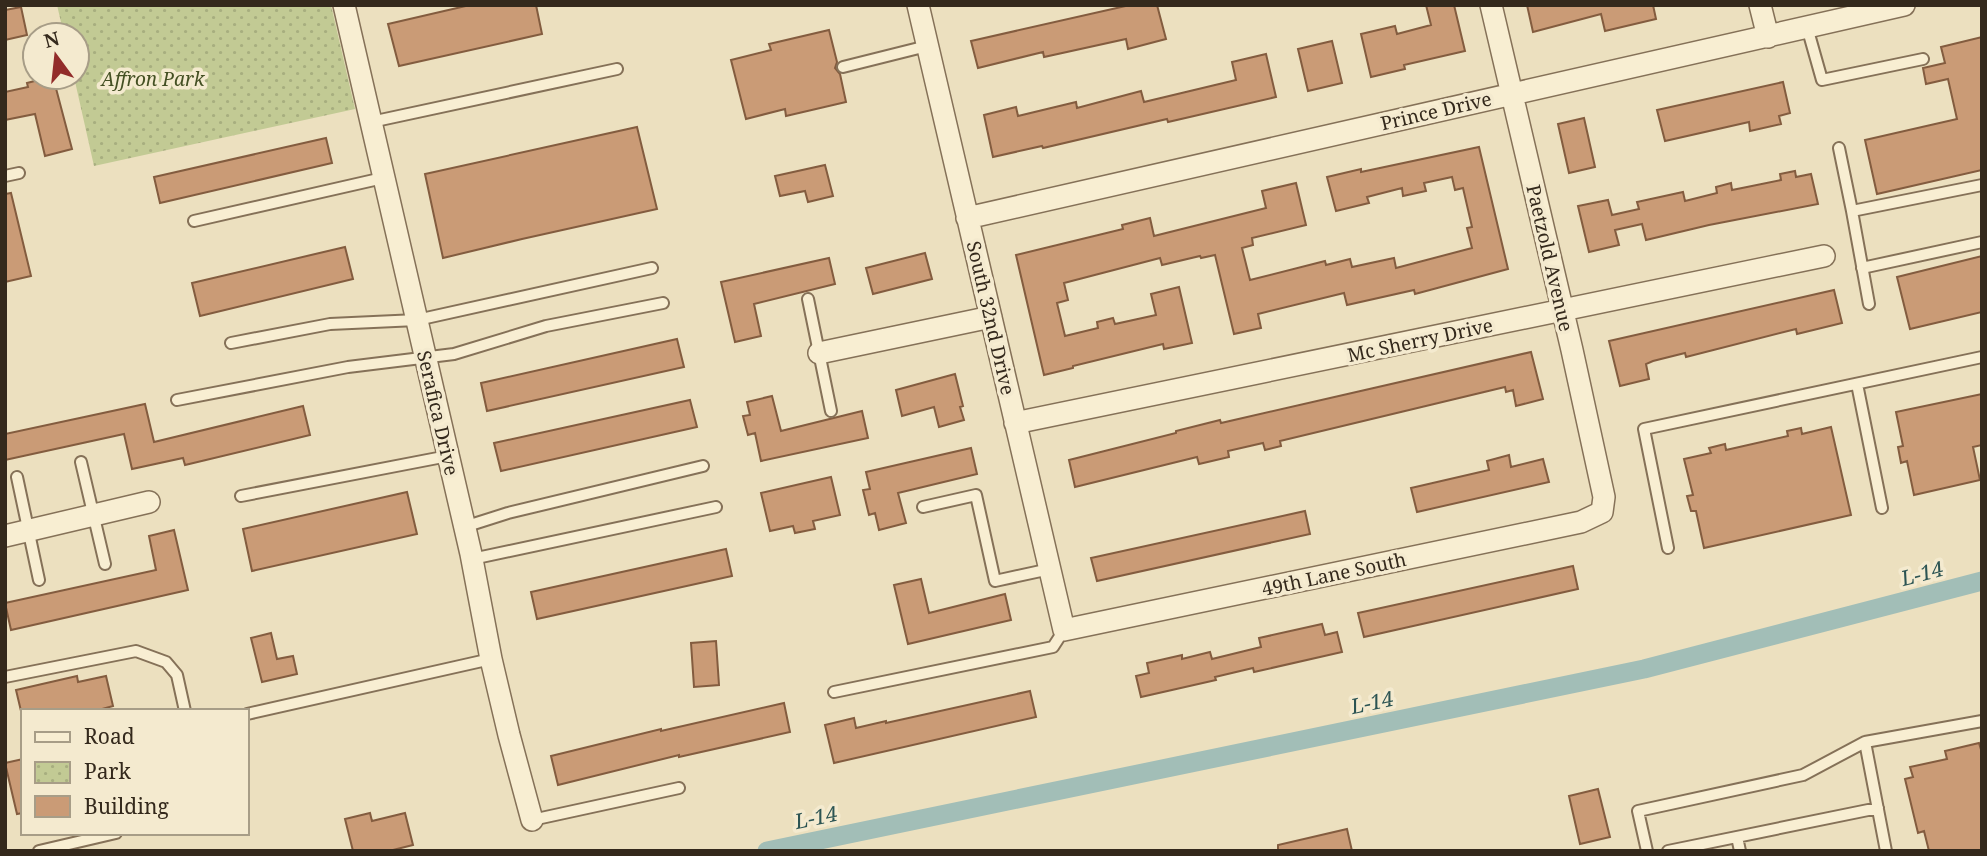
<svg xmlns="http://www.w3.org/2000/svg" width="1987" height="856" viewBox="0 0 1987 856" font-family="'Noto Serif',serif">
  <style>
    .park { fill: url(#park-dots) }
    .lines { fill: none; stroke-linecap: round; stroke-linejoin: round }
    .canal { stroke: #a2beb7; stroke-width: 19 }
    .building { fill: #ca9b76; stroke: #835c3f; stroke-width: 2 }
    .service-casing { stroke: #857158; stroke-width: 14 }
    .minor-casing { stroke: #857158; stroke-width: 24 }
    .service { stroke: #f8eed2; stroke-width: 10 }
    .minor { stroke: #f8eed2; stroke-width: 21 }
    .labels { text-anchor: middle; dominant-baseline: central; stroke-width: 7; stroke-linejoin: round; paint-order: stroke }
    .park-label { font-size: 19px; font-style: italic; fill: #445023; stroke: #f4eacf }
    .street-label { font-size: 19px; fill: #34291c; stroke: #f4eacf }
    .water-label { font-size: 21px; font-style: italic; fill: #2c5453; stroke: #f4eacf }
  </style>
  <defs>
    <pattern id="park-dots" width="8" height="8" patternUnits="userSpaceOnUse" patternTransform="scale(1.75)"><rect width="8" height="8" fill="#c2ca94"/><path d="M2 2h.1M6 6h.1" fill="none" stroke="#a7ae7f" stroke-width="1.8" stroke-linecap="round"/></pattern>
  </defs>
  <rect width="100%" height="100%" fill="#ece0bf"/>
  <path class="park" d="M57,5H331L355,109L94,166L74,77H77V35H64Z"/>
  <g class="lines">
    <path class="canal" d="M767,851L1644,669L1982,581"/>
  </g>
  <path class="building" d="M470,5H536L542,34L399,66L388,24Z
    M1130,5H1157L1166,39L1128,49L1126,39L1044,57L1043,52L978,68L971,41Z
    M1426,5H1454L1465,51L1404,65L1405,69L1371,77L1361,34L1395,26L1397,34L1431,25Z
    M1527,5H1653L1656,19L1605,31L1601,14L1533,32Z
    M21,7L27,35L5,40V10Z
    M829,30L837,62L835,68L840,74L846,102L786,116L785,109L746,119L731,60L771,50L769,44Z
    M1982,37V170L1877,194L1865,140L1957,119L1948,79L1926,84L1923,68L1945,63L1941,47Z
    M1332,41L1342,83L1308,91L1298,49Z
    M1266,54L1276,97L1168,122L1167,119L1043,148L1042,146L993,157L984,115L1016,107L1018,116L1076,102L1077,108L1141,91L1144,102L1236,80L1232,62Z
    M50,77H53L72,149L45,156L35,114L5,120V92L28,87L27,83Z
    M1783,82L1790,113L1779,116L1781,124L1750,131L1749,122L1665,141L1657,110Z
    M1584,118L1595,167L1569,173L1558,124Z
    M637,127L657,209L522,239L443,258L425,174Z
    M326,138L332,163L160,203L154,177Z
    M1479,147L1508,269L1415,294L1414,290L1347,305L1344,293L1258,314L1261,328L1234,334L1215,255L1201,258L1200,256L1162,265L1160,258L1064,283L1068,300L1057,303L1065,336L1098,328L1097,322L1113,318L1115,324L1156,315L1151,294L1179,287L1192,343L1164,349L1163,344L1073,366V368L1044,375L1016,255L1123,229L1122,225L1150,218L1154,236L1266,208L1262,191L1296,183L1306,225L1252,238L1253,245L1242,248L1250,280L1325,261L1326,265L1350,259L1352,267L1394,258L1396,268L1472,248L1467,228L1472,227L1463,188L1455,190L1452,177L1424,183L1426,191L1403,196L1402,188L1367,197L1369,203L1336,211L1327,177L1361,169V172Z
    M825,165L833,196L808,202L805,191L780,196L775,176Z
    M1795,171L1796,177L1811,174L1818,204L1709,225L1646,240L1642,224L1615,230L1619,245L1589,252L1578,206L1608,200L1612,215L1639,209L1637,202L1683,192L1685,201L1717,193L1716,187L1731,183L1732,190L1747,187L1781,180L1780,174Z
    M11,193L31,276L5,282V194Z
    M345,247L353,279L200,316L192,283Z
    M925,253L932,279L873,294L866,268Z
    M1982,256V312L1910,329L1897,277Z
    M829,258L835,284L754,304L761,336L735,342L721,282Z
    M1834,290L1842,323L1797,334L1796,329L1686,357L1685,353L1653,361L1646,364L1649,379L1620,386L1609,341Z
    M677,339L684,367L487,411L481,383Z
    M1531,352L1543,399L1516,406L1513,390L1506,392L1505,387L1280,441L1281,446L1265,450L1263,443L1228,451L1229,457L1199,464L1197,457L1075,487L1069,460L1176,433V431L1220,420L1221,423Z
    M955,374L963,406L960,407L964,420L939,427L934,407L902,416L896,390Z
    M1982,394V445L1973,447L1980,480L1914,495L1907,461L1901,463L1898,447L1903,446L1896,412Z
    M772,396L781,431L862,411L868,438L761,461L755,433L748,435L743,416L750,415L747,402Z
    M690,400L697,427L501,471L494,443Z
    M145,404L154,442L303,406L310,435L185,465L183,458L132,469L124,434L5,460V434Z
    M1831,427L1851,515L1704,548L1696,511H1691L1687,496L1693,495L1684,459L1711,453L1709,448L1725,444L1726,450L1788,436L1787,431L1801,428L1802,434Z
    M971,448L977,474L898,493L906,523L879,530L875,513L869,515L863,490L870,489L866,472Z
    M1509,455L1511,467L1543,459L1549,482L1417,512L1411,488L1489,470L1487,461Z
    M831,477L840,515L813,521L815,529L795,533L793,526L770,531L761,493Z
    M407,492L417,534L252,571L243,529Z
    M1305,511L1310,534L1097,581L1091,558Z
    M174,530L188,590L11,630L5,603L156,570L149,536Z
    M726,549L732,576L537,619L531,592Z
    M1573,566L1578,589L1364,637L1358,613Z
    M921,579L929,613L1005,594L1011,620L908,644L894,585Z
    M1322,624L1325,635L1337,632L1342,652L1254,672L1253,668L1215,677L1216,680L1141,697L1136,676L1149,673L1147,663L1182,655V659L1210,652L1212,659L1261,647L1259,638Z
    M271,633L277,659L293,656L297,674L262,682L251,638Z
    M716,641L719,685L694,687L691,643Z
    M77,676L78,682L106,676L113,706L95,711H21L16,690Z
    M1030,691L1036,717L834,763L825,725L854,718L856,728L886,721V723Z
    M784,703L790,732L679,757V755L558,785L551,756L661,729V731Z
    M1979,743L1982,753V851H1929L1924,831L1918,833L1905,779L1913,777L1910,767L1947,759L1945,751Z
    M23,759V813L17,814L5,763Z
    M1598,789L1610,837L1580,844L1569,796Z
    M370,813L372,821L405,813L413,845L389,851H353L345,819Z
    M1347,829L1352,851H1278V845Z"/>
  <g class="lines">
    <defs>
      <path id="service" d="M1807,27L1822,80L1923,59
        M843,67L927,46
        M371,122L617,69
        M1839,148L1852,211L1982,185
        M5,176L19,173
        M1852,211L1869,304
        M194,221L383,178
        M1862,268L1982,242
        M808,299L831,411
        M231,343L330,324L417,320L652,268
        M1857,384L1882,508
        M177,400L348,367L454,354L546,326L663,303
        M81,462L105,564
        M17,477L39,580
        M241,496L448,456
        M923,507L976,495L995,581L1050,569
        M464,527L508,513L703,466
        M1668,548L1644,429L1982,357
        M472,559L716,507
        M5,677L136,651L166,662L177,675L185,711
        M834,692L1053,647L1064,630
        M247,714L491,659
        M532,820L679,788
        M1737,837L1740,851
        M39,851L116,833
        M1647,851L1638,811L1803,775L1865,742
        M1668,851L1878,808
        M1886,851L1865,742L1982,721"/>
      <path id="minor" d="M344,5L471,554L491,659L509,735L532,820
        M918,5L1064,630L1581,522L1602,512L1604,497L1572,350L1491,5
        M1760,5L1768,37
        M967,218L1904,5
        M819,353L991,317
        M1015,423L1824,256
        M5,536L149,502"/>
    </defs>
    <use href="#service" class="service-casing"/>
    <use href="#minor" class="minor-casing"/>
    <use href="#service" class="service"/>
    <use href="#minor" class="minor"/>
  </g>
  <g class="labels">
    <g class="park-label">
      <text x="153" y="79">Affron Park</text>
    </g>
    <g class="street-label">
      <text transform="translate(1436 111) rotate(-13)">Prince Drive</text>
      <text transform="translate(1550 258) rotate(77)">Paetzold Avenue</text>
      <text transform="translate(991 318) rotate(77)">South 32nd Drive</text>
      <text transform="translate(1420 340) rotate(-12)">Mc Sherry Drive</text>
      <text transform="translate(438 413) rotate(77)">Serafica Drive</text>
      <text transform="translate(1334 574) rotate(-12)">49th Lane South</text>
    </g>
    <g class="water-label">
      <text transform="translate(1922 573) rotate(-15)">L-14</text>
      <text transform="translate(1372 702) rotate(-12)">L-14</text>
      <text transform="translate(816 817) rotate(-12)">L-14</text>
    </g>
  </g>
  <rect width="1987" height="856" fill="none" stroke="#34291c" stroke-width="14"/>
  <rect x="21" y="709" width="228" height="126" fill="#f4eacf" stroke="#a79d87" stroke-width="2"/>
  <rect x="35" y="732" width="35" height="10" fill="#f8eed2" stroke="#a79d87" stroke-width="2"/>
  <text x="84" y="744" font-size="21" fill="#34291c">Road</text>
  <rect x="35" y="762" width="35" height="21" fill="url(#park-dots)" stroke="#a79d87" stroke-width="2"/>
  <text x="84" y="779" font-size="21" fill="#34291c">Park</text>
  <rect x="35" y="796" width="35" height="21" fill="#ca9b76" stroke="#a79d87" stroke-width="2"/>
  <text x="84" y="814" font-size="21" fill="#34291c">Building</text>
  <g transform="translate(56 56) rotate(345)"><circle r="33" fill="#f4eacf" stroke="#a79d87" stroke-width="2"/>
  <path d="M0-5L12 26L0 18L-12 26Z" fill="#922c2a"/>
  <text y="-10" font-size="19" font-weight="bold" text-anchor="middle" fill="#34291c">N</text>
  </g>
</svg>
